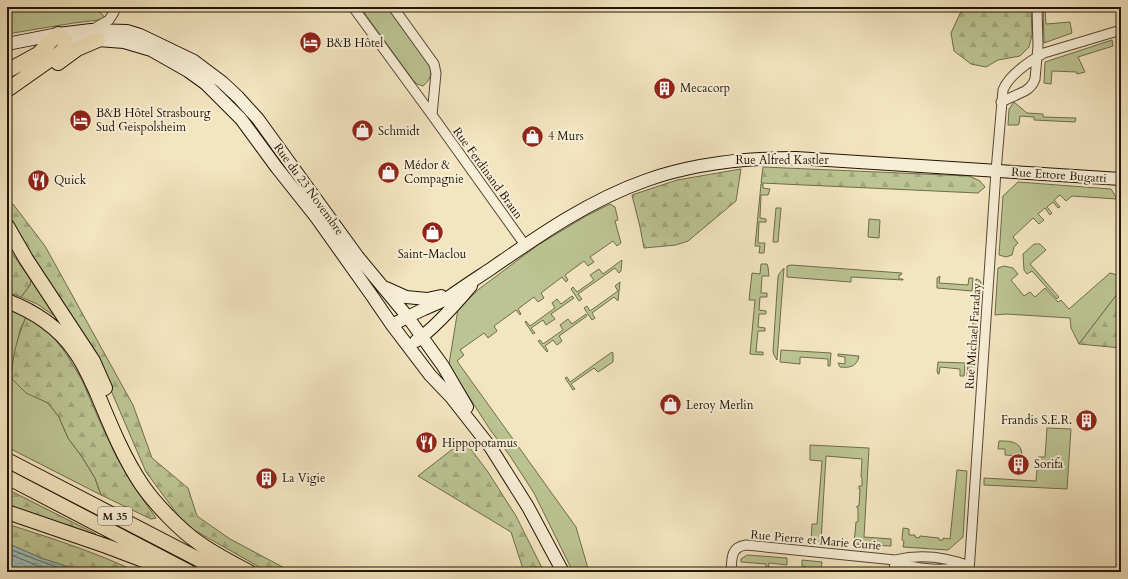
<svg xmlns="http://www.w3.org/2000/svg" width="1128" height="579" viewBox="0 0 1128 579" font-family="Cardo,serif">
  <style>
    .grass { fill: #bbc492; stroke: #6e6c4c }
    .forest { fill: url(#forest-firs); stroke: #6e6c4c }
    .water { fill: url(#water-waves); stroke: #6b7a71 }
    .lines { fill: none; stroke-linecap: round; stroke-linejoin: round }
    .shore { stroke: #5e695f; stroke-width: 1 }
    .minor-casing { stroke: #564835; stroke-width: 11 }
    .secondary-casing { stroke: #211407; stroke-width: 14 }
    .trunk-casing { stroke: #211407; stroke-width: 16 }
    .minor { stroke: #f7eed6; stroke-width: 9 }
    .secondary { stroke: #f7eed6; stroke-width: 12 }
    .trunk { stroke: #f3e5c0; stroke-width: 14 }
    .labels { text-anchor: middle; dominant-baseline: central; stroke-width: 4; stroke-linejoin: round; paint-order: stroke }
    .shield { fill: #f7eed6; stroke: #615545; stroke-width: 1 }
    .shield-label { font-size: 11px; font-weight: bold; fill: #211407 }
    .poi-label { font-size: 12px; fill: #211407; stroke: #f7eed6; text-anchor: start }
    .street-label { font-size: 12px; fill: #211407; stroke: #f7eed6 }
  </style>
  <defs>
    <pattern id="forest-firs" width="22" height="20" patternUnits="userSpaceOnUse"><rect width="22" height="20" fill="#bbc492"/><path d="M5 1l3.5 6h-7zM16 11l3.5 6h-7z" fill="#a0a87c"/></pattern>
    <pattern id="water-waves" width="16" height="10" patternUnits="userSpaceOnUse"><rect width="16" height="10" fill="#9cbeb7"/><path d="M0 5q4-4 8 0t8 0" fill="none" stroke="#86a29c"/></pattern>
  </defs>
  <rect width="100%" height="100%" fill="#f3e5c0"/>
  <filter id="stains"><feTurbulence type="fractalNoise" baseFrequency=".005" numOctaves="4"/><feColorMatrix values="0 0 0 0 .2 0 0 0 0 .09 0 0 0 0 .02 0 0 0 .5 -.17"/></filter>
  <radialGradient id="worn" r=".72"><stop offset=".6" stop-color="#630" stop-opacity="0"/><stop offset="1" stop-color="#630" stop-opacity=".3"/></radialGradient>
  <path class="grass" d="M7,7H93L101,13L106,19L74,23L7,34Z
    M360,7H387L429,65C433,74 430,80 423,86L417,84L413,80Z
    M1043,7H1045L1046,24L1070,22L1072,33L1044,43Z
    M1112,40L1113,46L1078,57L1085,72L1077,74V72L1052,71L1051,84L1044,83L1045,62Z
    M1014,102L1027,113L1043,114V117L1076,118L1075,122L1034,120V117L1020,116L1019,124L1018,125H1008L1009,109Z
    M1018,182L1111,189L1117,199L1072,196L1066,201L1060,195L1054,200L1060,207L1058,208L1053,202L1047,207L1052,213L1050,215L1045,208L1038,214L1044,220L1039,224L1033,218L1013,237L1018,243L1014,247L1012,255L1006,257L999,255L1003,196Z
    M761,184H763V188L770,189L768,195H761L760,218L766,219V222H759L758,243H765L764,253H759L760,246H755Z
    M610,204L615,207L618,220L615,221L621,243L617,246L613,241L590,257L594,262L588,266L584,261L565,275L568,280L566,282L562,277L541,293L544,298L538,302L534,297L518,309L521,314L520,315L516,310L494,326L497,331L488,338L484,333L460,350L464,355L457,361L576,527L589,572H573L534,493L510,456L491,431L456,377L449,364L458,309L479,289L538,245L586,216Z
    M776,208H781L778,242H773Z
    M869,219L880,220L879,238L868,237Z
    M1034,244H1040L1046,250L1030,264L1059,297L1057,299L1032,271L1027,274L1024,270L1023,254Z
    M622,260L621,271L619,273L615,268L578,294L582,299L579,301L571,289L573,287L577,292L594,280L590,275L599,269L603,274Z
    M761,264H767L768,267L769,276H762L761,293H767V297H760L759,310L766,311V314H759L758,327L765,328V331H758L756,352H763V355L750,354L755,300H749L752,273L760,274Z
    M791,265L902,273L901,275H899V279H903V280L851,277V282L787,277V266Z
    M1004,266L1013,268L1018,274L1011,280L1024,296L1030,292L1035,297L1045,288L1058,302L1061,300L1069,309L1110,273L1121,276V289L1079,344L1071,328L1070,318L1006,314L995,315L998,268Z
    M784,268L777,360L774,355L773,351L778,277L779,274Z
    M940,276L939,283L968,285L969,278H973L972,291L937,288V278Z
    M976,279L979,280L981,282L974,374L972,375L967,376L968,363H970Z
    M31,280L54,314L53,315L37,304L21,297L30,285Z
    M620,282L618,301L614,297L592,313L595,318L592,320L584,308L587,306L590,311L618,291L615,286Z
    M572,296L574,298L551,314L555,319L546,325L543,320L531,328L535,333L533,334L525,322L526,321L530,326L555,308L552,303L557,299L561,304Z
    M7,308L26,317L20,330L12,368L39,398L48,403L59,417L68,438L82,457L95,478L101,495L7,447Z
    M586,314L587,316L559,336L562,341L557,345L553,340L545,346L548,351L547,352L538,341L540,340L543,344L563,330L560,325L568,319L572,324Z
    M781,350L831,353L830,366H828V359L800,357V364L780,362Z
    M612,352L613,353V362L598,372L594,368L571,384L575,389L573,390L565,378L567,377L570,382Z
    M838,354L859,356C857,367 849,368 840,367L838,363L845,364V357L838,356Z
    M938,362L965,363L964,376H960V369L940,367L939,374H938L937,371Z
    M1047,428L1071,429L1067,489L984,485V478L1036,481L1038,457H1045Z
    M999,441C1010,441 1022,441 1022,456L1005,455V449H998Z
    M810,445L869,448L864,537L891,539V546L854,544L856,522H858V508H857V506H859L860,489H859V486H862V478L861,477L862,459L826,456L821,541H811L812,524H817L822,461L810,460Z
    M957,470L967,471L963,537L948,550L903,547L904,541L902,540L903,528L909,529V535H915V537L919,538L920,536L939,538V540H943V538L950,539Z
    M747,555L787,558V565L769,563L768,572H766V564L741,562V559Z
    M802,560L822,562L821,572H805L806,567L802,566Z"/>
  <path class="forest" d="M963,7H1031L1032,35L1029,47L1020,56L998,60L986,67L971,64L954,51L951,33Z
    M763,167L969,176L980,181L985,187L978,193L761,183Z
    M741,169L736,201L688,241L676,245L644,248L640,227L632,195L677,180Z
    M13,204L45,246L133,405L152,458L188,488L197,516L230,539L292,572H268L194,530L178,515L146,472L101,367L40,273L8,219L7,208Z
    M7,246L31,280L30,285L21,297L7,292Z
    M1121,289V348L1079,344Z
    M26,317L51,334L67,355L82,380L100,422L117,458L134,487L156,518L151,519L101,495L95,478L82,457L68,438L59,417L48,403L26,393L12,379C11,358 18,336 26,317Z
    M464,440L488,472L516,516L544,572H524L511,532L418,476Z
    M7,489L96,534L95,537L7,508Z
    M7,524C51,538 95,552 137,572H84L41,558L7,543Z"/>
  <path class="water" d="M7,543L41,558L84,572H7Z"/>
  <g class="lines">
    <path class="shore" d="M7,548L40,561L71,572
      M7,553L38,566L56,572"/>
    <defs>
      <path id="minor" d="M353,7L432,115L525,245
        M393,7L434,64L436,73L432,115
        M64,49L91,30L109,20L114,12V7
        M1001,102L1025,91C1030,88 1033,85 1035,79L1038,46L1037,7
        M895,560C915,571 947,571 969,566
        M731,572C732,560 730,547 746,545L895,560C920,554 946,557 969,566
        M894,572L895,560
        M969,572L996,171L1003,90C1009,75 1030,61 1044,53L1121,30"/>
      <path id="secondary" d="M90,42L98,40L124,42L151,50L188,71L206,84L241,119L277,168L316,217L370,293L392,325L430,375L451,397L491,448L528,507L563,572
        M7,44L58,34L91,30L127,31L140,35L194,61L222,82L238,97L258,119L358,257L407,316L443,366L467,407
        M386,288L406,297L427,299L441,296
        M392,325C403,319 413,314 424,309C432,305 442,302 449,297C463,287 477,278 492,268C541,234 590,200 647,180C695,163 745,158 796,158L1121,179
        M416,341C436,327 455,305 471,286"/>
      <path id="trunk" d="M58,63L77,49L98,40
        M7,71L38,54L58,34L65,41L66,45L61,52L7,90
        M7,226L26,259L93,361L105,388
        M7,301C33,311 58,327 74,350C84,363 90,378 97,393C110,424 123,457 142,485C155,504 180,530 199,543C214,554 232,563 249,572
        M7,460L223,572
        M7,477L189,572
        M7,512L106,546L167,569"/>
    </defs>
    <use href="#minor" class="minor-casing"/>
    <use href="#secondary" class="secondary-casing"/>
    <use href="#trunk" class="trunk-casing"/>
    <use href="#minor" class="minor"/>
    <use href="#secondary" class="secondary"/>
    <use href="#trunk" class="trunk"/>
  </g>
  <defs>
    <symbol id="hotel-disc" viewBox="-11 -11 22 22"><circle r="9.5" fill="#8f2418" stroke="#f7eed6"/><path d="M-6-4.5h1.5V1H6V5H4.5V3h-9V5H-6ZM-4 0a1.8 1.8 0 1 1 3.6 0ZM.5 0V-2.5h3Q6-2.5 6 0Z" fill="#fff"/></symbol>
    <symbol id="building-disc" viewBox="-11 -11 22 22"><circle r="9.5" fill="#8f2418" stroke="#f7eed6"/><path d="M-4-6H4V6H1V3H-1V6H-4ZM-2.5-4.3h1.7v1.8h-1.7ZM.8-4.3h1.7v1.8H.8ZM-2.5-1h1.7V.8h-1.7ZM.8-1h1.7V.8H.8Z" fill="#fff"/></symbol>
    <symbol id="shop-disc" viewBox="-11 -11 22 22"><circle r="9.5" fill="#8f2418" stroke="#f7eed6"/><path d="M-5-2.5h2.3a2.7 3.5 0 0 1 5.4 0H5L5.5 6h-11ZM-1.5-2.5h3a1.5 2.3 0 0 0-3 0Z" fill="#fff"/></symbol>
    <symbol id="restaurant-disc" viewBox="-11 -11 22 22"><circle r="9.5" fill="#8f2418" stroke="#f7eed6"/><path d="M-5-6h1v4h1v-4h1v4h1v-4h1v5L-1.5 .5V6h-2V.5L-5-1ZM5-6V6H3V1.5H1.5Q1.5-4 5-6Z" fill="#fff"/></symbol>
  </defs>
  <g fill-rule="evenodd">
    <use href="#hotel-disc" x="298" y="30" width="25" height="25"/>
    <use href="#building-disc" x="652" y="76" width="25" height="25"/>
    <use href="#hotel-disc" x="68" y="108" width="25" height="25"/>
    <use href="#shop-disc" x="350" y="118" width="25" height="25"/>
    <use href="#shop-disc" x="520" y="124" width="25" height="25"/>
    <use href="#shop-disc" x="376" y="160" width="25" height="25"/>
    <use href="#restaurant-disc" x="26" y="168" width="25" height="25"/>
    <use href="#shop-disc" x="420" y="220" width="25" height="25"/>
    <use href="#shop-disc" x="658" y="392" width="25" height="25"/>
    <use href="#building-disc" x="1074" y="408" width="25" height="25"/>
    <use href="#restaurant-disc" x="414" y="430" width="25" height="25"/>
    <use href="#building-disc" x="1006" y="452" width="25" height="25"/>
    <use href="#building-disc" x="254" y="466" width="25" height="25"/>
  </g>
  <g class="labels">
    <rect class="shield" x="98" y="507" width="34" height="18" rx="3"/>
    <g class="shield-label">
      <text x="115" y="516">M 35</text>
    </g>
    <g class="poi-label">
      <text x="326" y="43">B&amp;B Hôtel</text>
      <text x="680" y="88">Mecacorp</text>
      <text x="96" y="113">B&amp;B Hôtel Strasbourg<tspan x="96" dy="14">Sud Geispolsheim</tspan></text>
      <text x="378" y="131">Schmidt</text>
      <text x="548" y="136">4 Murs</text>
      <text x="404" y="165">Médor &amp;<tspan x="404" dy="14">Compagnie</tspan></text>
      <text x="54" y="180">Quick</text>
      <text x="432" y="254" text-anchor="middle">Saint-Maclou</text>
      <text x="686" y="405">Leroy Merlin</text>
      <text x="1072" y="420" text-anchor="end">Frandis S.E.R.</text>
      <text x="442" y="443">Hippopotamus</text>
      <text x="1034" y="464">Sorifa</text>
      <text x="282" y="478">La Vigie</text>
    </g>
    <g class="street-label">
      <text x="782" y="160">Rue Alfred Kastler</text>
      <text transform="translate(488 173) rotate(54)">Rue Ferdinand Braun</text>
      <text transform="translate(1059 175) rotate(4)">Rue Ettore Bugatti</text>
      <text transform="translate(309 189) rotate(54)">Rue du 23 Novembre</text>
      <text transform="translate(973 336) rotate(-86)">Rue Michael Faraday</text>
      <text transform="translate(816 540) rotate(5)">Rue Pierre et Marie Curie</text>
    </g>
  </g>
  <rect width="1128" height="579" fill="none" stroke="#f3e5c0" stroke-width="24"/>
  <rect x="8" y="8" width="1112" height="563" fill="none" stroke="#211407" stroke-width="2"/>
  <rect x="12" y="12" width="1104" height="555" fill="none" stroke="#211407"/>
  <rect width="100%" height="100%" filter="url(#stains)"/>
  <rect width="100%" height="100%" fill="url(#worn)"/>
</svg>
